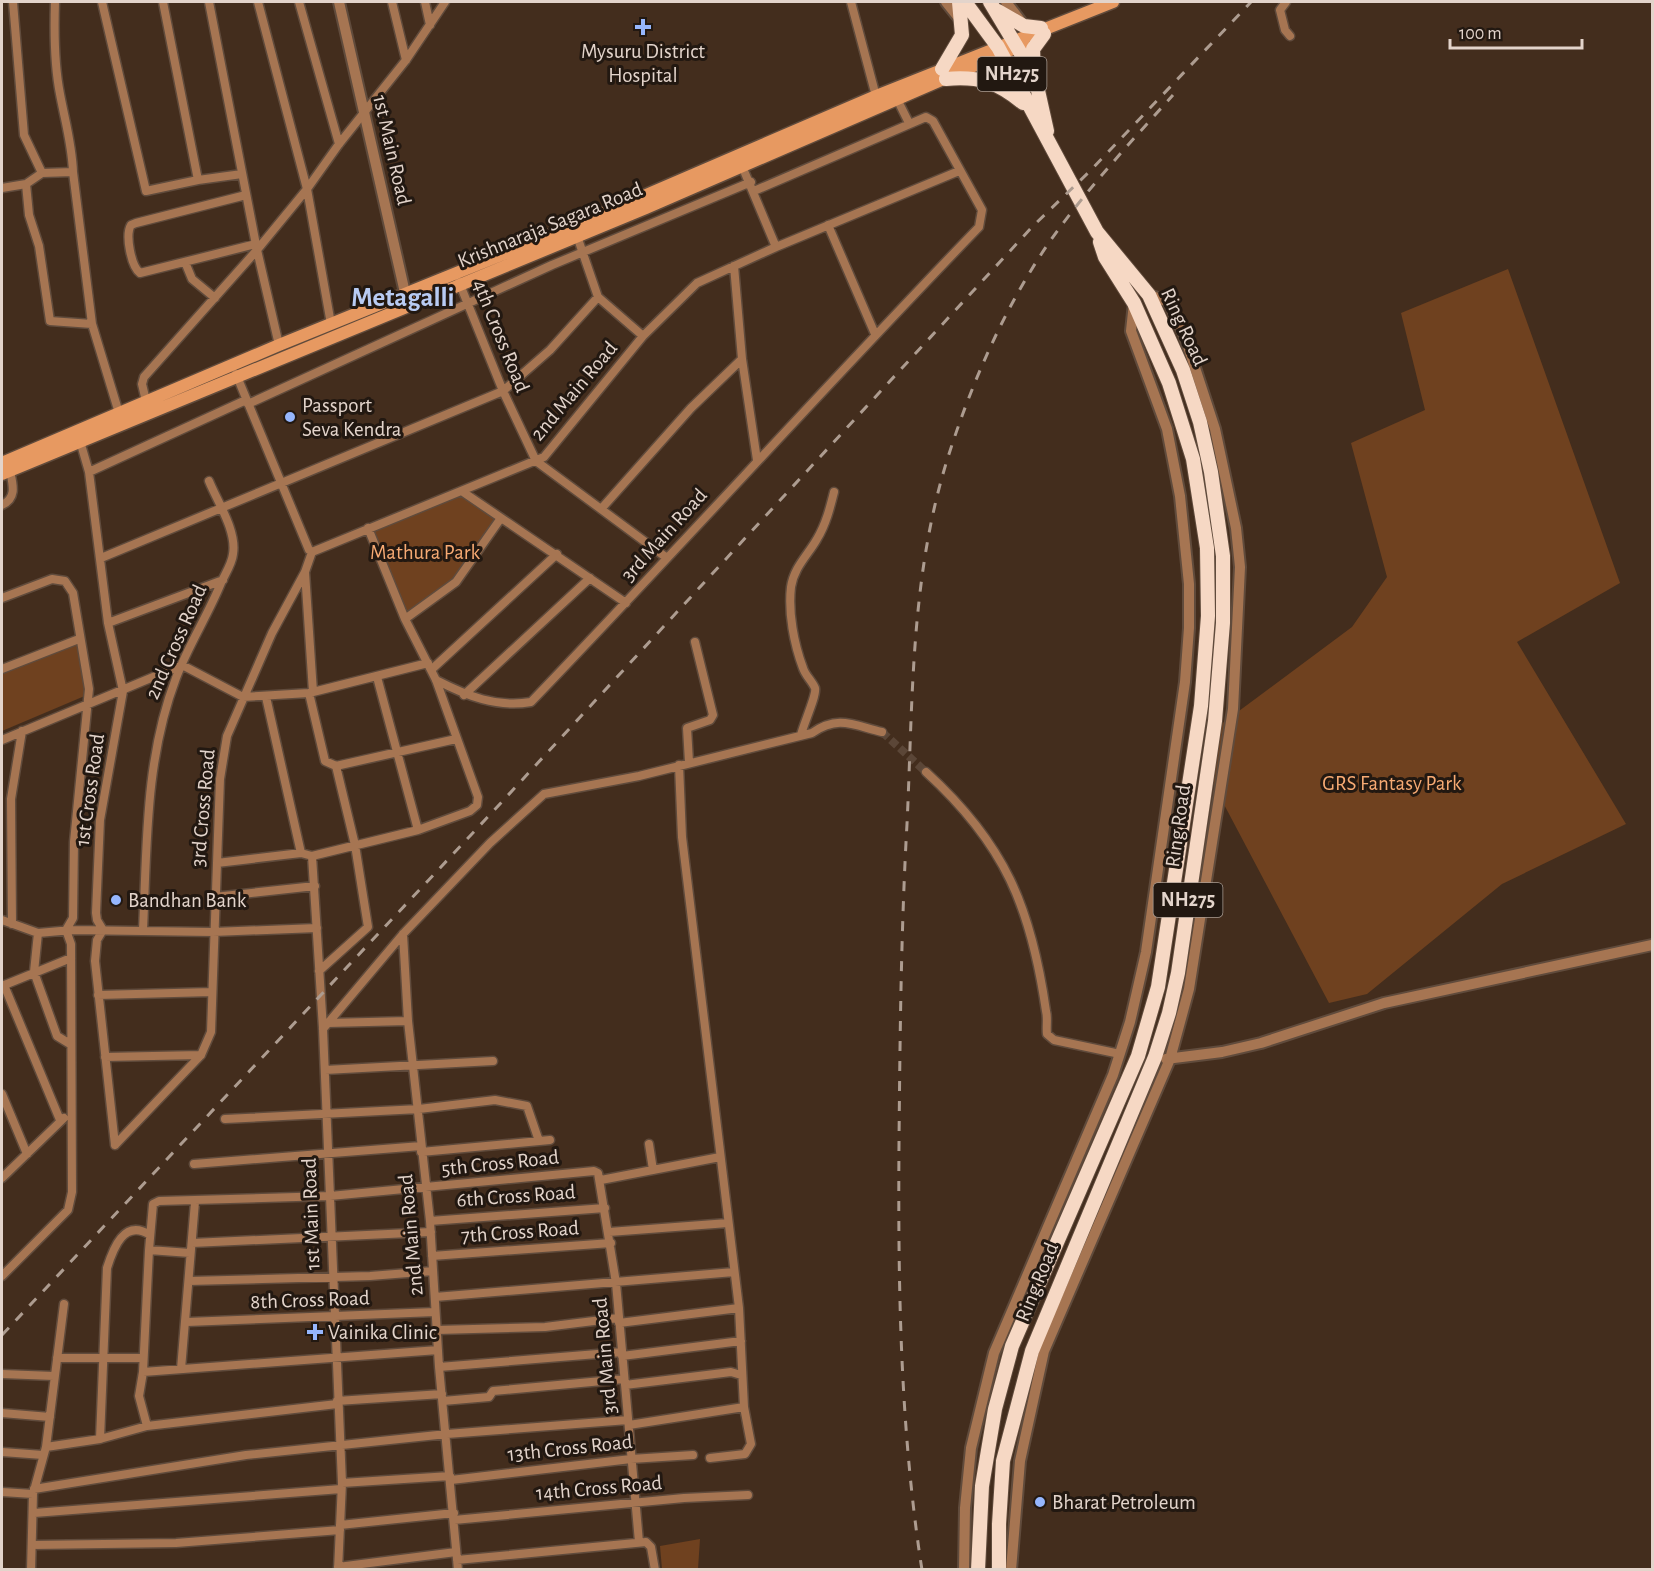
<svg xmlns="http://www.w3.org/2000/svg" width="1654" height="1571" viewBox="0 0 1654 1571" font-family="'Alegreya Sans',sans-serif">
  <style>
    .green { fill: #6f411f }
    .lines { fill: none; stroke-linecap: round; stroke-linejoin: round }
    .minor-tunnel { stroke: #5b4637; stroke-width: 8; stroke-dasharray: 8 4; stroke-linecap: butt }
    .minor-casing { stroke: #604b3c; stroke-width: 11 }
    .tertiary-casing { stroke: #604b3c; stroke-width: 14 }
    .secondary-casing { stroke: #604b3c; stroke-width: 15 }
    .trunk-casing { stroke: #604b3c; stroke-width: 16 }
    .minor { stroke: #a67552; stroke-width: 8 }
    .tertiary { stroke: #a67552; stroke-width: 10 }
    .secondary { stroke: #e79961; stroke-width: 12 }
    .trunk { stroke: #f6d8c4; stroke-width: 14 }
    .rail { stroke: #ad9c90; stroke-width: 3; stroke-dasharray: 10 10; stroke-linecap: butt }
    .poi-dot { fill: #96b6fd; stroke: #221811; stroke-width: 2 }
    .labels { text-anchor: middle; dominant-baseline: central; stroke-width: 6; stroke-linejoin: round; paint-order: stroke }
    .shield { fill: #221811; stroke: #a99c93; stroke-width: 1.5 }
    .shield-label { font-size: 20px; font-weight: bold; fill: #e3d4cb }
    .poi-label { font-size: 21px; fill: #e3d4cb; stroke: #221811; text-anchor: start }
    .street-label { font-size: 21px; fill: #e3d4cb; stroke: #221811 }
    .park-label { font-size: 21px; fill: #f7aa73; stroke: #221811 }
    .district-label { font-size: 27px; font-weight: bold; fill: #b8cbf3; stroke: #221811 }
  </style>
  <rect width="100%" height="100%" fill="#432d1d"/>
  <path class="green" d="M1508,269L1620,583L1517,642L1626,824L1502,884L1367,994L1329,1003L1210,778L1216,728L1352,627L1387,577L1351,443L1425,410L1401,313Z
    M463,492L501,518L456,582L405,619L368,528Z
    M78,642L87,695L2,731V673Z
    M700,1539L698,1569H662L660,1546Z"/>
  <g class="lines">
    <path class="minor-tunnel" d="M882,732L926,772"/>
    <defs>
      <path id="minor" d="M13,2L24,135L42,173L73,172L92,324L119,413
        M55,2C54,32 54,64 60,94C65,121 72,144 73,172
        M102,2L146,191L198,180
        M163,2L198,180L242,174
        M209,2L257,250L279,345
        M258,2L307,189L331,324
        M299,2L339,144
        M392,2L406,60
        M425,2L430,25
        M851,2L877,100
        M1286,2L1280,10L1285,30L1290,36
        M897,99L909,123
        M742,166L776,247
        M42,173L26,184L29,215L39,246L50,321L92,324
        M2,188L26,184
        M246,195L136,223L131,225C125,235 131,266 140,273L256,244
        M828,225L875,334
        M577,236L598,297L643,336
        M185,262L192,279L215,298
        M734,266L742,359L757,460
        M459,282L503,391L536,461L667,558
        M146,401L142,384L144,377L257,250L307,189L339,144L406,60L445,2
        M248,404L552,265L751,182
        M80,441L89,472L108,623L123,691L100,820L96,913L97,920L103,930L97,940L95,961L115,1145
        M89,472L246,400
        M463,492L626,603
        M2,505C17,498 13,485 10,471
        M602,508L691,408L742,359
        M312,552L544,457L643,336L697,283L776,247L959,171
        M101,558L503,391L550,350L598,297
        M305,572L313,692
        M2,598L52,579L65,581L73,593L89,689L74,842L73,918L66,930L71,944L72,1192L68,1210L2,1276
        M405,619L456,582L501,518
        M108,623L223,580
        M2,669L79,639
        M431,670L557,554
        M377,677L418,830
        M436,680C467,696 497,708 531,702C682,545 828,383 979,227L982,210L933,121L926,117L754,191
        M309,693L325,761L336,766L456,739
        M464,695L590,578
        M266,697L301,853
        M801,735C803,725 817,695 815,688C812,681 805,675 803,668C794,644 788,613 791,587C794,567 808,555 817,539C826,524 830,508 834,492
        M2,740L182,665L243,697L309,693L428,663
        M689,762L687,728L710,720L713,715L695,642
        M679,765L682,837L739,1308L744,1407L751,1444L745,1454L710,1458
        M926,772C1005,844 1031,907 1046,1011C1048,1019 1046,1026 1047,1034L1054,1040L1120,1054
        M312,856L323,1029L342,1483L338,1570
        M217,863L301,853L312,856L418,830L470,811L477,805L478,797L436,680L405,619L368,528
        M214,897L315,886
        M2,920L38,933L72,930L213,932L317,928
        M12,924L11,799L22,731
        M143,930C147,845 145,759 176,678C188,646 208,615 221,583C225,574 232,564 233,554C237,531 217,501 209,481
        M38,933L34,972L57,1036L70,1044
        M403,934L408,1021L430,1221L439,1367L458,1570
        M319,971L368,927L355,845L336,766
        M4,985L60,1120
        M2,986L71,958
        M98,995L212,992
        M328,1023L408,1021
        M323,1029L403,934L490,843L544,794L639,776L812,733C838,715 853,725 882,732
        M105,1057L201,1055
        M325,1070L493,1061
        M2,1094L27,1154
        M225,1119L419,1109L495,1100L527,1106L539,1141
        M649,1144L653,1170
        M115,1145L201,1055L211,1032L220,779L227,736L272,633L305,572L312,552L309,550L236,374
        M421,1152L550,1140
        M194,1164L421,1146
        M2,1178L64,1118
        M601,1180L720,1157
        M430,1221L605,1208
        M609,1232L728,1223
        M192,1243L431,1232
        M190,1253L149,1250L153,1204L159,1201L330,1196L594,1171L598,1173L616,1283L639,1542
        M432,1256L611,1243
        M189,1281L370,1276L433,1271
        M435,1297L734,1272
        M187,1322L435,1312
        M619,1323L739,1308
        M437,1330L545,1327L618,1318
        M622,1356L741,1341
        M57,1358H143
        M439,1367L622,1352
        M181,1369L195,1202
        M143,1372L438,1350
        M2,1374L54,1376
        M625,1385L731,1372L741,1375
        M337,1401L442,1394
        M443,1401L489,1397L493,1391L624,1379
        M2,1413L50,1417
        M629,1425L744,1407
        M147,1426L139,1396L143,1372L149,1250
        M100,1439L107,1268C113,1249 124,1218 150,1235
        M46,1447L64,1304
        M2,1452L43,1455
        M451,1480L631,1459L693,1455
        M342,1483L450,1476
        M34,1489L246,1455L447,1434L628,1420
        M2,1492L33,1494
        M34,1513L341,1489
        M454,1520L684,1498L748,1495
        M340,1525L454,1513
        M32,1545L176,1543L340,1530
        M457,1560L646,1542L651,1547L655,1570
        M338,1567L456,1552
        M31,1570L33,1494L46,1447L100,1439L147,1426L337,1404"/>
      <path id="tertiary" d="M339,2L408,306
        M946,2L962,22
        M1006,2L1022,23
        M1166,1059L1222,1052L1261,1043L1384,1003L1652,945
        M964,1570L965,1508L971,1448L994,1353L1113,1075L1130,1022L1146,952L1185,682L1189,628V584L1180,496L1167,429L1131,331L1134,303
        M1011,1570L1020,1461L1044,1351L1170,1059L1189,989L1233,709L1240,567L1236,528L1215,429L1184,334L1169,302L1149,295"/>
      <path id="secondary" d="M2,463L279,345L602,214L876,96L1113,2
        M2,474L646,208L1024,44"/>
      <path id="trunk" d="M965,2L998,47L1097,232L1149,295L1183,370L1200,422L1211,472L1223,556V623L1215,721L1178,973L1169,1013L1155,1057L1032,1351L1003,1461L999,1524V1570
        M990,2L1035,77L1047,131
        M998,11L1024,26L1041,28
        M942,69L962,35L959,2
        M1034,74L1033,49L1044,34
        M946,79C979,76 998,82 1023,103
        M978,1570L982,1486L995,1409L1012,1346L1138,1056L1158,987L1201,706L1208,616L1207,548L1193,459L1169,383L1134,303L1105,257L1100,242"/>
    </defs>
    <use href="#minor" class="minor-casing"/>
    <use href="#tertiary" class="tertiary-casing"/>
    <use href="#secondary" class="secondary-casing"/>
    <use href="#trunk" class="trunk-casing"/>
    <use href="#minor" class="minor"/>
    <use href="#tertiary" class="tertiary"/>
    <use href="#secondary" class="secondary"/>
    <use href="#trunk" class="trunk"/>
    <path class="rail" d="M2,1335L499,805L1033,226L1090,171L1251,2
      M922,1570C900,1429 898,1285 899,1143C900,1036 901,930 907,824C913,699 910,575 949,454C972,382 1005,307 1048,244C1085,191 1130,143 1173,95"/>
  </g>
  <g class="poi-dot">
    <path d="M640 18h6v6h6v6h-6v6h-6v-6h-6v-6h6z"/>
    <circle cx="290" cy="417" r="6"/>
    <circle cx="116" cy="900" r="6"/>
    <path d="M312 1323h6v6h6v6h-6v6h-6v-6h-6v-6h6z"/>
    <circle cx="1040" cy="1502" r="6"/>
  </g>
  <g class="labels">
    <g class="shield">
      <rect x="977.5" y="57" width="69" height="34" rx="4.5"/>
      <rect x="1153.5" y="883" width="69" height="34" rx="4.5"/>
    </g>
    <g class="shield-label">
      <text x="1012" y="74">NH275</text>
      <text x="1188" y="900">NH275</text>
    </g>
    <g class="poi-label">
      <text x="643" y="51" text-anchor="middle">Mysuru District<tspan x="643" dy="24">Hospital</tspan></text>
      <text x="302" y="405">Passport<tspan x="302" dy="24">Seva Kendra</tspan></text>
      <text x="128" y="900">Bandhan Bank</text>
      <text x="328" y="1332">Vainika Clinic</text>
      <text x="1052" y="1502">Bharat Petroleum</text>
    </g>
    <g class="street-label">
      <text transform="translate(392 150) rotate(77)">1st Main Road</text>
      <text transform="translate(550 225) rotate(-22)">Krishnaraja Sagara Road</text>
      <text transform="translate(1184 327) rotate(65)">Ring Road</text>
      <text transform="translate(501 336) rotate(68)">4th Cross Road</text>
      <text transform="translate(574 391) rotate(-50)">2nd Main Road</text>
      <text transform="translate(664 535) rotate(-48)">3rd Main Road</text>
      <text transform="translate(176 642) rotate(-66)">2nd Cross Road</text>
      <text transform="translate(90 790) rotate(-82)">1st Cross Road</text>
      <text transform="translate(203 808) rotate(-85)">3rd Cross Road</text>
      <text transform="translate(1178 826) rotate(-82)">Ring Road</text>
      <text transform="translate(500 1163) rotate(-6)">5th Cross Road</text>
      <text transform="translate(516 1196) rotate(-4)">6th Cross Road</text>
      <text transform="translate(311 1214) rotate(-92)">1st Main Road</text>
      <text transform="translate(520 1232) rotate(-4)">7th Cross Road</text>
      <text transform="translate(411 1235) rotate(-95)">2nd Main Road</text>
      <text transform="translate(1037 1282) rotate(-68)">Ring Road</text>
      <text transform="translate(310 1300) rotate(-2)">8th Cross Road</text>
      <text transform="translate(605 1356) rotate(-95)">3rd Main Road</text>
      <text transform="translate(570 1448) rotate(-6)">13th Cross Road</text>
      <text transform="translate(599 1488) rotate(-5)">14th Cross Road</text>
    </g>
    <g class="park-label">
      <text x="425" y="552">Mathura Park</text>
      <text x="1392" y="783">GRS Fantasy Park</text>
    </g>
    <g class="district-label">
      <text x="403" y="297">Metagalli</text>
    </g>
  </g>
  <rect width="1654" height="1571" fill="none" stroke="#e3d4cb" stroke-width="6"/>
  <path d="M1450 39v9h132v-9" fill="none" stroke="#e3d4cb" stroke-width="3"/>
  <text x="1459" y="39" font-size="18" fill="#e3d4cb" stroke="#221811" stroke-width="4.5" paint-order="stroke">100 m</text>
</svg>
